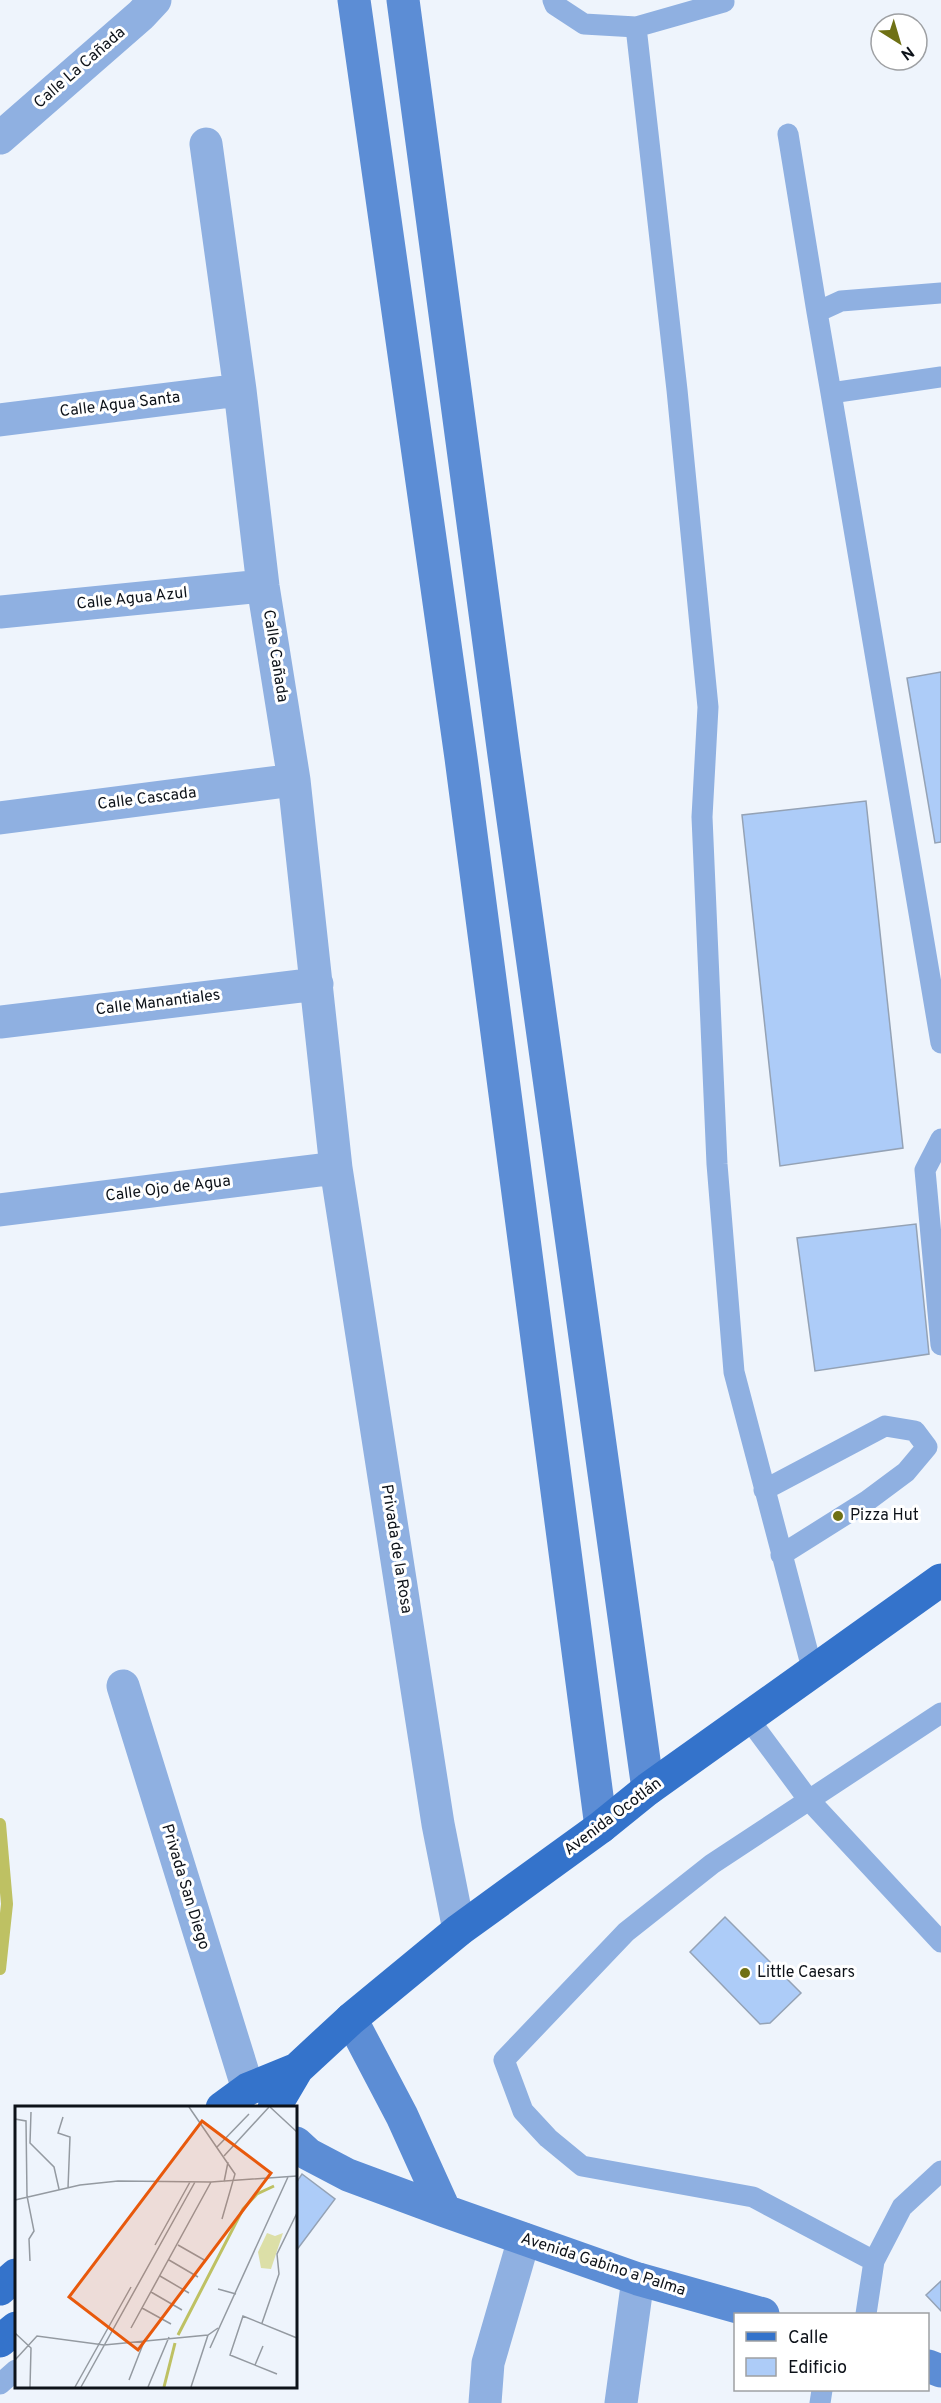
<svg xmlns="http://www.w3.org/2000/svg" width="941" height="2403" viewBox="0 0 941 2403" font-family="Overpass,sans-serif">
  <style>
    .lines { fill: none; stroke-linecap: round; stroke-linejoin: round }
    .stream { stroke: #bec163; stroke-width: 12 }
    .building { fill: #adccf8; stroke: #94a2b5; stroke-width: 1.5 }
    .lane { stroke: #8fb0e1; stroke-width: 21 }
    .street { stroke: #8fb0e1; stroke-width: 33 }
    .secondary { stroke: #5c8dd5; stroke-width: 33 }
    .primary { stroke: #3473cb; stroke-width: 33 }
    .poi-dot { fill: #6f7115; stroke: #fff; stroke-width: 2 }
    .labels { text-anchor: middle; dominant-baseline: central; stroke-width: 6; stroke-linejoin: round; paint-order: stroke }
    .street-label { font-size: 16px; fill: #0d1219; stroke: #fff }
    .poi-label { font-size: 16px; fill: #0d1219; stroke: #fff; text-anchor: start }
    .inset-river { fill: none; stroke: #bec163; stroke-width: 3 }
    .inset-road { fill: none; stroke: #949aa1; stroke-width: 1.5 }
    .view { fill: #e8590c; fill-opacity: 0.15; stroke: #e8590c; stroke-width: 3 }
    .inset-edge { fill: none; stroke: #0d1219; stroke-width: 3 }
  </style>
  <rect width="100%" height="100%" fill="#eef4fc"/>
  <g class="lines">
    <path class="stream" d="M0,1824L7,1904L0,1969"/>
  </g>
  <path class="building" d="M941,672V842L935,843L907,678Z
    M866,801L903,1148L780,1166L742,815Z
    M916,1224L929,1354L815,1371L797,1238Z
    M725,1917L801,1993L770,2023L760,2024L690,1952Z
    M302,2174L335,2199L296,2251V2183Z
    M941,2281V2311L926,2295Z"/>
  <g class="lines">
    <path class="lane" d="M553,0L555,5L584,24L636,27
      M724,2L636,27L677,390L708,707L702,817L717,1164L734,1372L813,1672
      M788,134L817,312
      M941,377L831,393L941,1043
      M831,393L817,312L841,301L941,293
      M941,1139L925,1170L941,1345
      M764,1490L885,1426L915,1431L927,1447L906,1472L867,1501L781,1555
      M748,1718L808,1799L941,1942
      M874,2261L753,2197L582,2166L548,2138L523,2111L504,2060L626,1932L712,1864L941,1713
      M866,2314L874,2261L902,2207L941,2171
      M0,2384L16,2370
      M820,2403L822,2390"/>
    <path class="street" d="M0,138L141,15L155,0
      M206,144L240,390L263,586L294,780L336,1168L438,1824L459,1930
      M0,420L240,390
      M0,612L263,586
      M0,818L294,780
      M0,1022L317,984
      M0,1210L336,1168
      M123,1686L248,2089
      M485,2403L488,2363L524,2239
      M621,2403L638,2279"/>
    <path class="secondary" d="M354,0L461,758L601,1827
      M403,0L504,755L648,1789
      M351,2019L402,2116L445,2211
      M296,2143L308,2154L348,2175L445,2211L638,2279L763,2314
      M928,2366L941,2371"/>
    <path class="primary" d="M222,2108L248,2089L297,2069
      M274,2108L297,2069L351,2019L459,1930L601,1827L648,1789L941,1580
      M0,2289L16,2275
      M0,2341L16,2328"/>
  </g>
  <g class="poi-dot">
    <circle cx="838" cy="1516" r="6"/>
    <circle cx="745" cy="1973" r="6"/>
  </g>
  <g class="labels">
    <g class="street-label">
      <text transform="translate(80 68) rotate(-41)">Calle La Cañada</text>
      <text transform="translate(120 405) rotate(-7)">Calle Agua Santa</text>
      <text transform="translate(132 599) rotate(-6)">Calle Agua Azul</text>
      <text transform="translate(275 656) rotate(81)">Calle Cañada</text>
      <text transform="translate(147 799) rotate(-7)">Calle Cascada</text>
      <text transform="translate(158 1003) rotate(-7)">Calle Manantiales</text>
      <text transform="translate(168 1189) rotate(-7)">Calle Ojo de Agua</text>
      <text transform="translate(396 1549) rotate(81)">Privada de la Rosa</text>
      <text transform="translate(613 1817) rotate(-37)">Avenida Ocotlán</text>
      <text transform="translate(185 1887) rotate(73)">Privada San Diego</text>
      <text transform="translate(603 2265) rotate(18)">Avenida Gabino a Palma</text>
    </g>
    <g class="poi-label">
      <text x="850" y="1516">Pizza Hut</text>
      <text x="757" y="1973">Little Caesars</text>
    </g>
  </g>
  <g transform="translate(15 2106)">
    <rect width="282" height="282" fill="#eef4fc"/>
    <path d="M252,127L260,130L268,127L256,163L246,162L243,146Z" fill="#dcdfa7"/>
    <path class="inset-river" d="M163,229L228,103L242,88L259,80M149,281L160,237"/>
    <path class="inset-road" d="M174,1L220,68L207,113M255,1L282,26M16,6L15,37L39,61L44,83M0,8V13L11,15L12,90L19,125L14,133L15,155M48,11L43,27L55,31L53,82M202,41L234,8M209,50L254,1M209,76L213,56M0,94L65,79L103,75L196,76L282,70M140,139L175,76M163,139L191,155M154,154L183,171M145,170L174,187M203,183L221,188M136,186L167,204M127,202L156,218M247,217L264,168L262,148L282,107M116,222L196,76M0,227L16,242L15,281M195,242L273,71M0,254L22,230L89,239L193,229L203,222M240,259L248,240M262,268L215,249L228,210L282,232M114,274L130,233M60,281L116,181M66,281L180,76M133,281L154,231M176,281L193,229"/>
    <path class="view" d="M187,15L256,67L123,244L54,191Z"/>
    <rect width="282" height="282" class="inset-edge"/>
  </g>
  <rect x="734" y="2313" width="195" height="78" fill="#ffffff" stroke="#9ea0a3" stroke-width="1.5"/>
  <rect x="746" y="2332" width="30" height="9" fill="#3473cb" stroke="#9ea0a3" stroke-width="1.5"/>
  <text x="788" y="2343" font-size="18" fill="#0d1219">Calle</text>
  <rect x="746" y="2358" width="30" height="18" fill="#adccf8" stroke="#9ea0a3" stroke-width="1.5"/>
  <text x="788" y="2373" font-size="18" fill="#0d1219">Edificio</text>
  <g transform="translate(899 42) rotate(143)"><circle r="28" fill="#ffffff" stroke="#9ea0a3" stroke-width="1.5"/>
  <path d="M0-4.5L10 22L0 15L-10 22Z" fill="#6f7115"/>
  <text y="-9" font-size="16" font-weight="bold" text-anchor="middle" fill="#0d1219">N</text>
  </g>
</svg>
